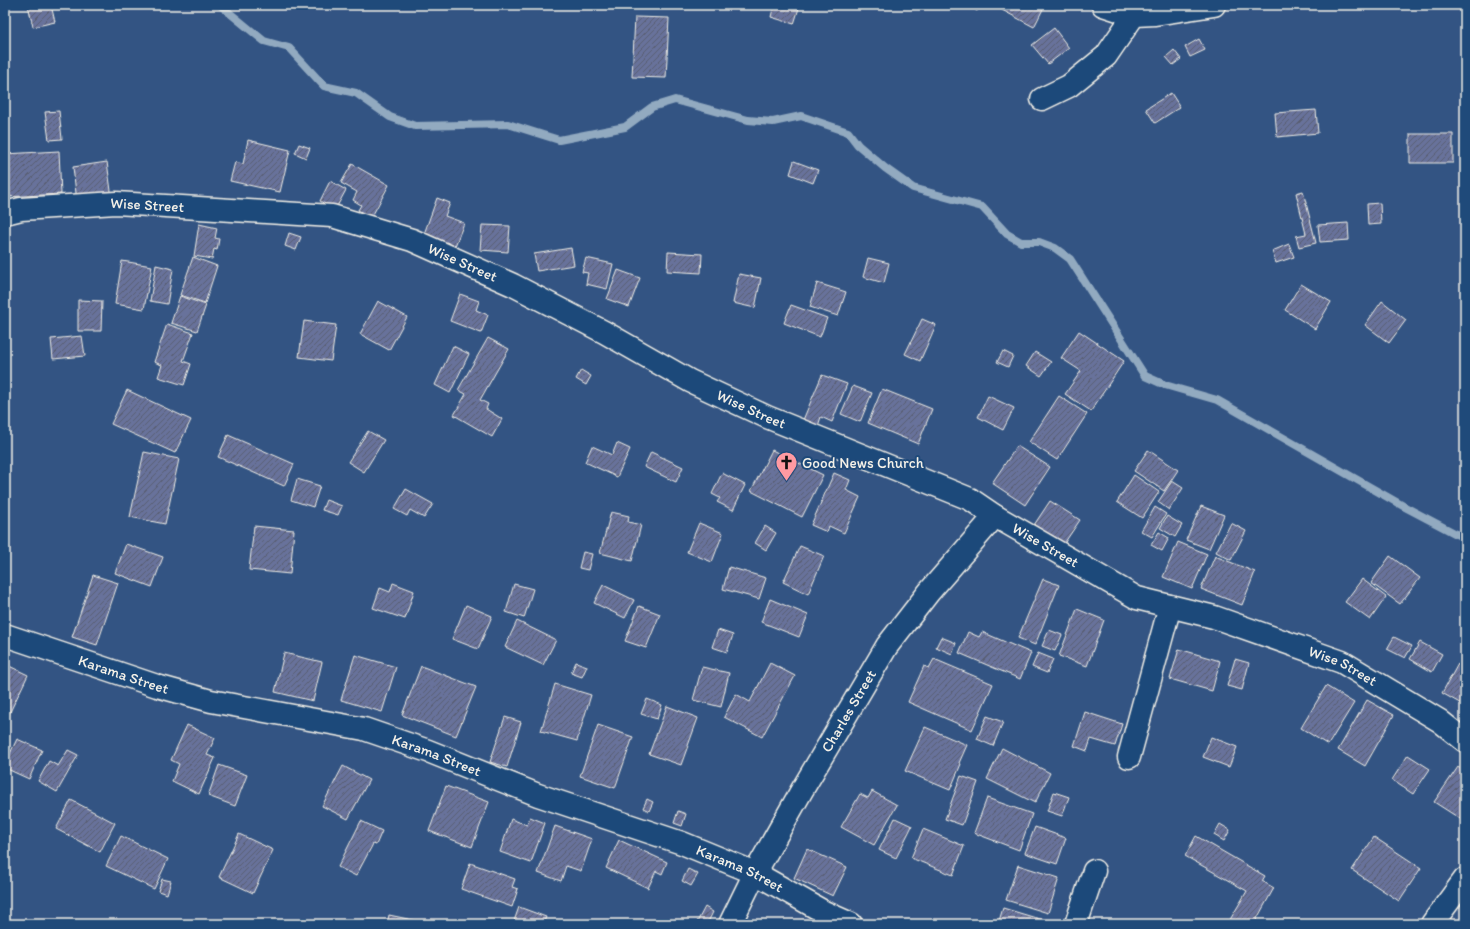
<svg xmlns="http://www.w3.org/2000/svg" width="1470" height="929" viewBox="0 0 1470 929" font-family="Itim,sans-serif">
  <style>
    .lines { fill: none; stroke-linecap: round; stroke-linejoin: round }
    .stream { stroke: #92aac0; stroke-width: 8 }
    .building { fill: url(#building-hatch); stroke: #f4f1e8 }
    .minor-casing { stroke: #f4f1e8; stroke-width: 25 }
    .minor { stroke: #1f4a7a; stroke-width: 22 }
    .labels { text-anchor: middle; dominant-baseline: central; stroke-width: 4; stroke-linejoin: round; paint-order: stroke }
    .street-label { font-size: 15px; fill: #f4f1e8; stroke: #1f4a7a }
    .poi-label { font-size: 15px; fill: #f4f1e8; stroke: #1f4a7a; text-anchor: start }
  </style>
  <defs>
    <pattern id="building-hatch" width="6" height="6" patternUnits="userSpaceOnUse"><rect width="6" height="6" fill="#67729b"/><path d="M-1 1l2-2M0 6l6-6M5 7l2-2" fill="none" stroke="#585d70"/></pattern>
  </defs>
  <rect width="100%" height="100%" fill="#335483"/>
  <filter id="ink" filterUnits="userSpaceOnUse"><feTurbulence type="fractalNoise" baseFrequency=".025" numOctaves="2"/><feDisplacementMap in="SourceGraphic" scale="8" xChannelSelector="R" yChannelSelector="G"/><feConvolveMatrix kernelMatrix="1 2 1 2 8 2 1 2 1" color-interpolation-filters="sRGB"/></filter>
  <g filter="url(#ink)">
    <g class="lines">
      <path class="stream" d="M220,5L264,41L289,48L324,86L356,93L390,117L415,126L508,124L559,140L625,127L652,107L675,100L748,120L773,122L801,116L848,132L858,145L885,168L913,188L982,207L1007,234L1021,242H1039L1055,248L1070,259L1145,376L1165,385L1217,400L1405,507L1462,537H1465"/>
    </g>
    <path class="building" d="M28,5H51L55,22L33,27Z
      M774,5H792L799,8L794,24L771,17Z
      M968,5H981L977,11Z
      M1005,5H1045L1034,27L1002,10Z
      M635,17L669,18L666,78L632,77Z
      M1054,28L1069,48L1048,64L1032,45Z
      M1199,39L1205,50L1190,57L1185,47Z
      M1174,50L1181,59L1173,65L1166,57Z
      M1171,93L1180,107L1155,123L1146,109Z
      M1316,110L1318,133L1277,137L1275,113Z
      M59,111L62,139L49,140L45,112Z
      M1410,134H1453V163H1410Z
      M248,140L290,150L280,192L230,181L235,162L243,164Z
      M299,144L310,148L306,158L295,153Z
      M59,151L61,194L5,197V154Z
      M794,161L818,170L813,183L790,174Z
      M107,162L112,198L77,202L73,167Z
      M352,164L389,185L371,218L358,210L361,205L353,200L357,192L341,183Z
      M330,181L346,190L335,210L320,201Z
      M1303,191L1316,243L1299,247L1296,236L1306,234L1296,193Z
      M437,198L450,203L445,216L464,223L455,246L424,234Z
      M1380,203L1381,224L1368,225L1367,204Z
      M1348,223L1349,240L1320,242L1318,225Z
      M199,224L217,228L215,238L219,239L217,250L214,249L212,259L194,256Z
      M482,225L510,226L508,252L480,250Z
      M289,233L301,237L296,250L285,246Z
      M1289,244L1294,257L1276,263L1272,251Z
      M571,248L574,265L537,271L534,254Z
      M668,252L702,254L701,273L667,271Z
      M193,257L217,266L205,303L180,295Z
      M586,258L613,264L607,289L586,284L588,273L582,272Z
      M868,258L889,263L884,283L863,277Z
      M122,261L152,266L144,309L115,304Z
      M156,265L173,269L167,304L150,301Z
      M618,270L640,278L629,307L607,299Z
      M739,274L761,278L755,308L733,303Z
      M817,283L846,292L838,316L810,307Z
      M1301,284L1331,302L1315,329L1285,310Z
      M460,294L479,301L476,310L488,315L481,333L450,321Z
      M180,296L206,305L197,331L171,323Z
      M78,300L102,301L101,331H78Z
      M378,301L407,317L389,350L360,334Z
      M1382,301L1406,320L1389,343L1365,325Z
      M791,305L827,318L820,337L784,323Z
      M922,319L936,325L920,361L905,354Z
      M304,321L336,325L331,361L299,357Z
      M167,324L193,333L183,361L191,364L184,385L158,377L162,365L154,362Z
      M1079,331L1124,361L1091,411L1065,394L1081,371L1061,358Z
      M82,336L85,356L53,359L51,339Z
      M488,338L509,349L480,400L488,404L486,409L502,419L492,437L454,415L466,394L458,390Z
      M453,346L469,354L450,393L435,385Z
      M1003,351L1013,356L1008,367L997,362Z
      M1035,352L1051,362L1041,376L1026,366Z
      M581,370L591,376L586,385L576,379Z
      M822,375L847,384L832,422L821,417L818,426L803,420Z
      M853,386L872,393L860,422L841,414Z
      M882,389L932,409L918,444L868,423Z
      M127,390L191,420L175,453L111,424Z
      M988,396L1014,408L1003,430L978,417Z
      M1059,396L1087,414L1057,460L1029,442Z
      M368,431L384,440L364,472L348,462Z
      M228,435L294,464L284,486L218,457Z
      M617,443L630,449L617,477L585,462L592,446L612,455Z
      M1017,446L1050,467L1025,505L992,483Z
      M772,450L823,475L802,517L751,491Z
      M1148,450L1178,470L1164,491L1134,471Z
      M144,452L179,459L165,524L130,517Z
      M651,452L683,467L676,482L644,467Z
      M722,473L745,485L733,510L717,502L720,498L712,494Z
      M834,473L850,480L846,490L860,497L844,533L829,526L827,532L811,525Z
      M1134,475L1159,492L1142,518L1117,502Z
      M297,479L320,486L313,507L291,500Z
      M1172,481L1183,488L1169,510L1158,502Z
      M406,489L433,504L424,518L410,510L407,516L394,509Z
      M326,500L342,506L338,515L322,510Z
      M1050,501L1080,520L1063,545L1034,525Z
      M1201,506L1224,515L1209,549L1186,540Z
      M1155,507L1166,514L1152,537L1141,531Z
      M611,512L629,516L628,522L641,525L632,561L600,553Z
      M1167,516L1182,525L1175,537L1160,528Z
      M699,523L723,533L712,562L687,552Z
      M1231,523L1246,531L1231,560L1216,552Z
      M254,526L294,530L290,574L249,570Z
      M765,526L776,533L766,550L755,543Z
      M1159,532L1169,538L1162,551L1151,545Z
      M1178,542L1207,554L1192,589L1163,577Z
      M126,544L163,557L152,587L115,573Z
      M800,546L824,556L808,594L783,582Z
      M583,552L592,554L588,570L579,568Z
      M1215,556L1255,572L1242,605L1201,589Z
      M1390,556L1420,578L1400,604L1371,583Z
      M729,567L766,578L759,599L723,589Z
      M93,575L118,583L97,645L72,637Z
      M1043,579L1059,585L1035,645L1018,638Z
      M1362,579L1386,597L1370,620L1345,602Z
      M393,583L414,591L405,619L373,608L380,588L390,592Z
      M514,584L533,589L524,618L506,612Z
      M603,585L634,600L625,618L594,603Z
      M770,599L808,615L799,637L761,622Z
      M466,605L492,616L478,649L452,639Z
      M639,606L660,614L646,648L625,641Z
      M1077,609L1104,620L1087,666L1059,656Z
      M517,621L556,640L543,665L505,647Z
      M718,630L733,635L727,652L712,647Z
      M1049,630L1062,635L1055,651L1042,646Z
      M968,632L979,637L982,632L1031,653L1020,679L959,653Z
      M941,637L956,643L952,654L936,647Z
      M1394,637L1412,646L1405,658L1387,649Z
      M1420,642L1442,654L1432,672L1410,659Z
      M1179,649L1220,661L1212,691L1170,679Z
      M284,653L322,662L313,701L275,692Z
      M1038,653L1053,659L1047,673L1032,667Z
      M355,655L396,667L382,712L341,700Z
      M934,659L993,684L972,730L908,702L924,666L929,668Z
      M1235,659L1249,663L1242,690L1227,686Z
      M576,662L587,666L582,677L571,673Z
      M770,663L795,676L762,737L724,717L736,694L750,702Z
      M5,664L28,675L8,716L5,715Z
      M1458,664L1465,668V706L1442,693Z
      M421,666L476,687L456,736L402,715Z
      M702,667L729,673L721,707L693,700Z
      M555,684L591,695L577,741L541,731Z
      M1326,686L1354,703L1328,745L1301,728Z
      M647,699L662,705L657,719L641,714Z
      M1367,700L1394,715L1365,766L1338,750Z
      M667,706L698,718L681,765L649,754Z
      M1085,712L1122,724L1115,746L1091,739L1087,751L1074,746Z
      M987,716L1003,722L993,746L977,739Z
      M505,717L521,722L507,767L490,762Z
      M187,725L215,738L207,755L215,758L199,794L172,781L179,764L171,760Z
      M598,725L633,737L615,788L580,776Z
      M925,727L967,745L959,763L961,764L950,790L905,771Z
      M1211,737L1237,747L1229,767L1203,757Z
      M17,739L42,750L29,779L5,768V764Z
      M1002,748L1050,773L1035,803L987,779Z
      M68,750L78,755L57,792L38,781L49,761L58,766Z
      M1408,755L1430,769L1413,794L1392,780Z
      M219,765L247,775L235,806L208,796Z
      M343,766L369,780L348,819L322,806Z
      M1458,767L1465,772V816L1462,820L1434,802Z
      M961,776L978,782L962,825L945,819Z
      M446,786L489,802L472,847L429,831Z
      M872,791L897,805L874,845L841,827L860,794L868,798Z
      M1054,792L1069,797L1062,816L1047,811Z
      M987,798L1032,814L1019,850L974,833Z
      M647,799L653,802L649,811L643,808Z
      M71,800L115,823L100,852L56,829Z
      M678,811L686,814L682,826L674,823Z
      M530,817L545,823L531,863L500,852L511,819L527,825Z
      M895,818L912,826L896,858L879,850Z
      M361,821L382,831L376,845L373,844L356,876L338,867Z
      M1220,824L1230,830L1224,841L1214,835Z
      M555,826L592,839L581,871L566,866L561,881L538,873Z
      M1035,827L1066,838L1057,864L1025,853Z
      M923,829L964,846L953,875L911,858Z
      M239,834L273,850L253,893L219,877Z
      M121,836L168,859L154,889L106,866Z
      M1196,836L1265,876L1262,881L1274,888L1254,924L1228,923L1247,891L1185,856Z
      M1374,837L1421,868L1399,901L1352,870Z
      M619,840L667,862L662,874L656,871L648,888L606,868Z
      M807,849L847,867L833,896L794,878Z
      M470,863L515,879L512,887L518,889L512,907L461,889Z
      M1018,865L1059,878L1048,913L1006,900Z
      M688,869L698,874L691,886L682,881Z
      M162,879L171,881L167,894L158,891Z
      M519,907L546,917L543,924H513Z
      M705,907L713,912L707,924H696Z
      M1003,908L1046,921L1045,924H998Z
      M389,915L432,924H387Z"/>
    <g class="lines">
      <defs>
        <g id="minor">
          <path d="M1103,5L1134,15L1155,14L1214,5"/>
          <path d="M1042,99L1069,86L1106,56L1134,15"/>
          <path id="s1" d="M5,213L21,209L116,203L332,216L412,240L513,285L604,332L690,381L767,417L970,499L995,516L1137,598L1214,617L1342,662L1440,721L1465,741"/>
          <path id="s2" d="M5,635L157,686L211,701L364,729L428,751L538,795L682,843L755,873L824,912L851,924"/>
          <path d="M1129,757L1170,606"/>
          <path id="s3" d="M730,924L755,873L802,790L887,646L929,592L995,516"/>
          <path d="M1076,924L1094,871"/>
          <path d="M1432,924L1465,879"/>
        </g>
      </defs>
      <use href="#minor" class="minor-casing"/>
      <use href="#minor" class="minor"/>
    </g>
  </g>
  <defs>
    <symbol id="church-pin" viewBox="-11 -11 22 30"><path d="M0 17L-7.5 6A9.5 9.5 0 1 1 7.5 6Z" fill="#ff9aa2" stroke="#1f4a7a"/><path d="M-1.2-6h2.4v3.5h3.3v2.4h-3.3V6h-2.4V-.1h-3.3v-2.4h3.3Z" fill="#111"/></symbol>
  </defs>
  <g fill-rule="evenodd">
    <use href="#church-pin" x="774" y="450" width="25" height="34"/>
  </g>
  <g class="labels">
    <g class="street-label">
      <text stroke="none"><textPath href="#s1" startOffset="143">Wise Street</textPath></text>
      <text stroke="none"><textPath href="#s1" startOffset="467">Wise Street</textPath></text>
      <text stroke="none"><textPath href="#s1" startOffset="791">Wise Street</textPath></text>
      <text stroke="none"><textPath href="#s1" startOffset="1116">Wise Street</textPath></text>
      <text stroke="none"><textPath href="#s1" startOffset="1439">Wise Street</textPath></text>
      <text stroke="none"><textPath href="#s2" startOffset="125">Karama Street</textPath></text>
      <text stroke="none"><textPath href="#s3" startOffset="244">Charles Street</textPath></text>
      <text stroke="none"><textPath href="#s2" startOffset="449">Karama Street</textPath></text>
      <text stroke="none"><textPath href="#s2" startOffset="773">Karama Street</textPath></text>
    </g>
    <g class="poi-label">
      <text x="802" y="463">Good News Church</text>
    </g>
  </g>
  <rect width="1470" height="929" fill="none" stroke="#1f4a7a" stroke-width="20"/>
  <rect x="10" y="10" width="1450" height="909" fill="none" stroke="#f4f1e8" stroke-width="1.5" filter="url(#ink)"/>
</svg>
